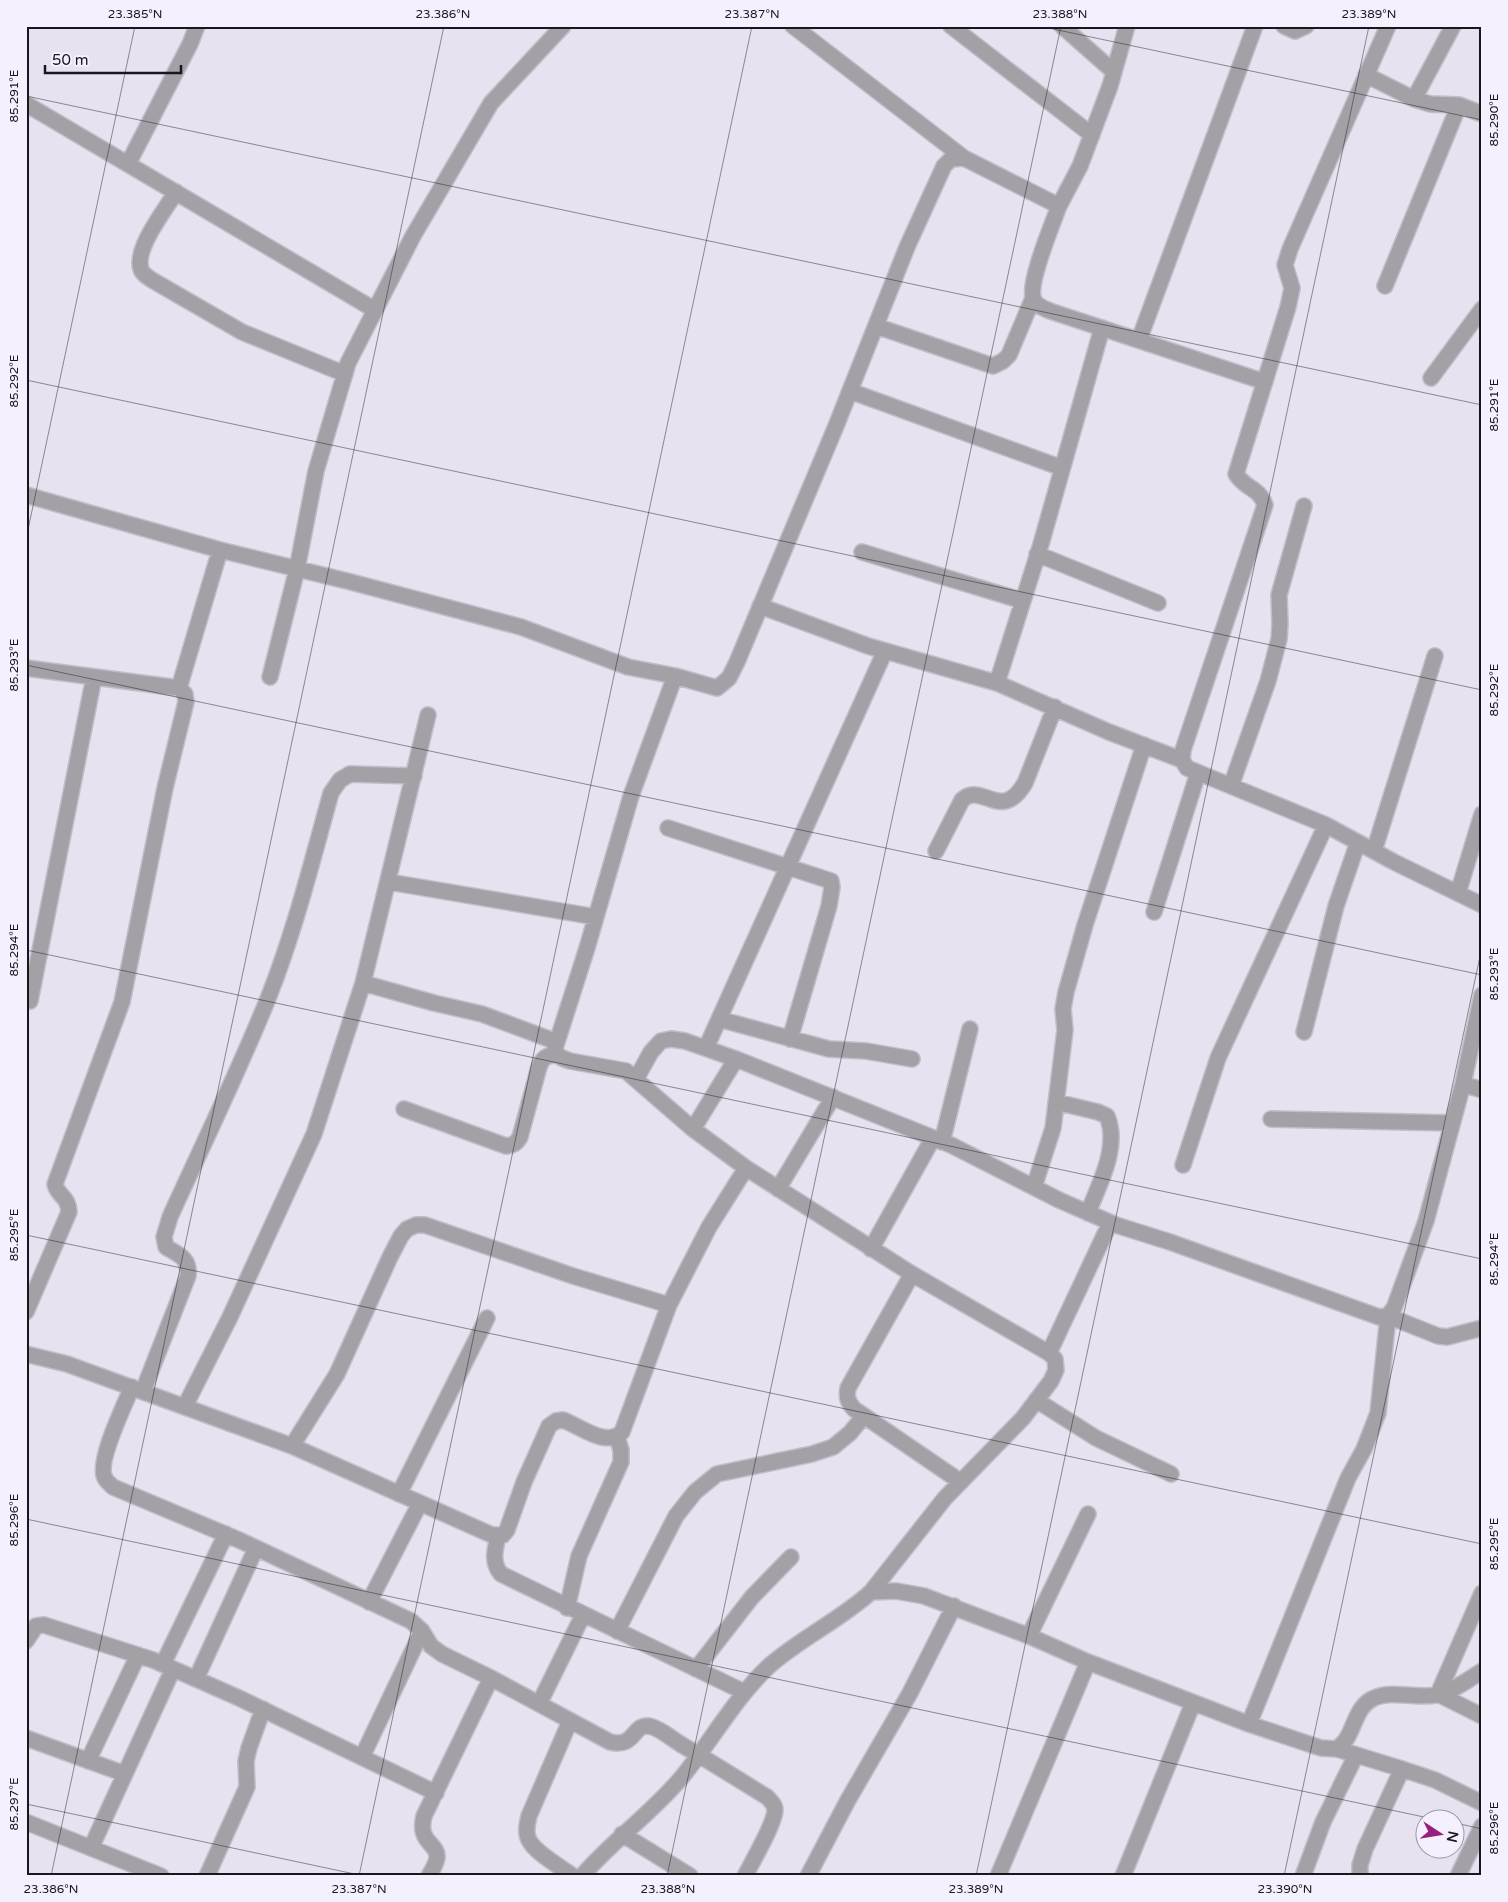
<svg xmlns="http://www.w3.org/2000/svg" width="1508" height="1902" viewBox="0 0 1508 1902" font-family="'Varela Round',sans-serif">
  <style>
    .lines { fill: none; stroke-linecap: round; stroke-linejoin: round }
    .minor-casing { stroke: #c2bdca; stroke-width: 18 }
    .minor { stroke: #a5a0a5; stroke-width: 15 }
    .ticks { fill: none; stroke: #19171c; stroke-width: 1; stroke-opacity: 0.45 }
    .neatline { fill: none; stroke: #19171c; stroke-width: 2 }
    .ticks-label { font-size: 12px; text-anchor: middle; fill: #19171c }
  </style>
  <rect width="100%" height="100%" fill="#e7e2f0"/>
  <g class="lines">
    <defs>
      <path id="minor" d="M793,26L964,158
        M951,26L1092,135
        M1062,26L1114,72
        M1284,26L1295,31L1306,26
        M1388,26L1290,249L1285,265L1292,288L1288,307L1236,474C1245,489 1259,487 1265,505L1183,750L1182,760L1187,768L1326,825L1394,862L1482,905
        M1366,75L1414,99L1430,104L1459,105L1482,114
        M1414,99L1453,26
        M26,104L375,310
        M128,164L190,44L197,26
        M176,192C165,210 134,249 141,269C142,274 148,277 152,280L242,332L345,374
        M1059,206C1052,225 1029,280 1033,297C1034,305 1043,308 1050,311L1265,382
        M1385,286L1459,105
        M876,326L993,366L1003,361L1009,355L1033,298
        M1139,340L1255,26
        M1431,378L1482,309
        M850,391L1062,468
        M26,495L220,550L351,582L521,627L628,667L675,676L717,688L729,678L737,662L836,426L907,247L944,166L951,159L964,158L1059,206L1080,166L1110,86L1127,26
        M862,552L1023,601
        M1037,554L1158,603
        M760,606L868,646L997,683L1109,732L1182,760
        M26,668L179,688L185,694L186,702L165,788L122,1002L55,1184C57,1196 68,1195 69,1212L26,1312
        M270,677L297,569L316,471L348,363L413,236L491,103L563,26
        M997,683L1041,544L1102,328
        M179,688L220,550
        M1231,786L1268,681L1279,639L1280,624L1279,595L1304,506
        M668,828L831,881L832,887L829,906L790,1039
        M936,851L962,800C983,781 1001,824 1025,783L1055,707
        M1374,851L1435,656
        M389,882L596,917
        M1458,893L1482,814
        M1154,912L1198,773
        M363,983L434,1003L482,1014L557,1042
        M30,1001L94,677
        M719,1019L829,1049L866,1051L912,1059
        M1304,1032L1336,906L1358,842
        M706,1048L885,651
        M636,1079L651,1052L661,1041L671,1039L685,1041L736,1059L951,1145L1059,1200L1116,1225L1170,1242L1379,1317L1388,1316L1394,1308L1426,1221L1463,1084L1482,995
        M1463,1084L1482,1090
        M1056,1102L1098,1112L1107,1116C1120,1147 1099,1184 1088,1213
        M404,1109L506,1146C513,1145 516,1144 520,1137L539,1067C543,1057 547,1055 557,1055
        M1271,1119L1452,1123
        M693,1129L736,1059
        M942,1142L970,1029
        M1183,1165L1218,1058L1326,825
        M1034,1187L1053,1128L1065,1030L1063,1009L1066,992L1085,925L1144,745
        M778,1189L833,1097
        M871,1249L933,1138
        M912,1274L848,1388C846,1397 848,1402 854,1409L961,1482
        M1049,1353L1110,1223
        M26,1354L67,1364L292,1446L492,1535H503L507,1530L524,1482L549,1426L556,1421L563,1420C580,1426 606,1448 622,1432L669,1305L709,1227L746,1168
        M132,1387C125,1404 96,1463 105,1478C106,1481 110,1484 113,1487L239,1540L411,1621L422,1631L431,1646L442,1654L491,1678L610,1742C636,1748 632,1724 649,1726C660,1728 672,1739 682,1745C711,1762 739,1780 767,1797C771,1801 775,1805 775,1810C775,1823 752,1862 745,1876
        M143,1391L188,1276C190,1258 179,1255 166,1247L164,1237L170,1217C203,1144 239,1071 269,996C295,930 312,861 331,793L340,780L350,774L414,776
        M1036,1400L1096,1438L1171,1474
        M185,1406L230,1317L314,1134L363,983L428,715
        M292,1446L337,1374L390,1257L401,1236L407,1229L416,1225H425L573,1276L669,1305
        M399,1494L487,1318
        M498,1536C495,1550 491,1562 501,1574L744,1692
        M871,1592L896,1591L924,1596L1029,1636L1088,1662L1249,1724L1321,1748L1337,1749L1402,1769L1435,1780L1482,1803
        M1482,1593L1438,1694L1482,1716
        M369,1602L420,1503
        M567,1608L579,1556L621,1462V1450L617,1437
        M617,1631L676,1516L695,1492L717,1474L812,1454L833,1447L850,1433L864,1416
        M1029,1636L1088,1514
        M26,1641L36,1626L44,1625L153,1660L239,1698L436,1793
        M163,1664L226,1534
        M696,1669L752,1597L791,1557
        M196,1679L256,1548
        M539,1704L583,1615
        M570,1721L529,1816C527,1824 525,1833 529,1840C535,1853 561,1867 573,1876
        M1249,1724L1348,1478L1364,1449L1378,1413L1388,1316L1438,1336L1447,1337L1482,1328
        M26,1738L125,1774
        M1337,1749C1340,1746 1345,1742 1347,1738C1355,1725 1357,1707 1372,1699C1391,1689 1416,1699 1437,1695C1453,1691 1468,1680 1482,1671
        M362,1757L422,1631
        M88,1761L138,1655
        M26,1822L161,1876
        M622,1834L690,1876
        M91,1848L173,1669
        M207,1876L247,1787L246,1761L249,1748L263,1709
        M429,1876C432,1870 437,1863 437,1857C438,1843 417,1843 424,1816L491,1678
        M582,1876C613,1840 652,1813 682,1777C712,1740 735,1698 769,1666C801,1638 840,1620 871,1592L945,1498L1023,1418L1051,1381L1056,1370L1055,1359L1049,1353L912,1274L746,1168L693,1129L626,1071L570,1061L562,1058L557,1055L555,1048L557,1042L587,948L631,796L675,676
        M808,1876L848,1800L910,1693L954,1606
        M998,1876L1088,1662
        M1123,1876L1193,1703
        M1303,1876L1323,1822L1356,1755
        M1360,1876V1865L1365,1849L1402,1769
        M1458,1876L1482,1826"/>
    </defs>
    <use href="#minor" class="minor-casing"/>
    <use href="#minor" class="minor"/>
  </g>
  <path class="ticks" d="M1039,26L1482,120M26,96L1482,405M26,380L1482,690M26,539L135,26M26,665L1482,975M26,950L1482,1259M26,1235L1482,1544M26,1519L1438,1820M26,1804L364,1876M1456,1823L1482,1829M51,1876L444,26M359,1876L752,26M667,1876L1061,26M976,1876L1369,26M1284,1876L1482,947"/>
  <rect width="1508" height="1902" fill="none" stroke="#f5f0fe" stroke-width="55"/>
  <g transform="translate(1440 1834) rotate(102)"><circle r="24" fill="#f5f0fe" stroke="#9d99a4"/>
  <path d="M0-4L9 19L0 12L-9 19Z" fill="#97207c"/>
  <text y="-8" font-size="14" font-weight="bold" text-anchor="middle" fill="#19171c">N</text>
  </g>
  <path d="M45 65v8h136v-8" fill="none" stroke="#19171c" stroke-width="2.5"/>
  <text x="52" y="65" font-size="15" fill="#19171c" stroke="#f5f0fe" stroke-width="4" paint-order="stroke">50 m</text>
  <rect x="28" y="28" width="1452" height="1846" class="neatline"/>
  <g class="ticks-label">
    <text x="135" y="18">23.385°N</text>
    <text x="443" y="18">23.386°N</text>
    <text x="752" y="18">23.387°N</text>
    <text x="1060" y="18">23.388°N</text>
    <text x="1369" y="18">23.389°N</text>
    <text transform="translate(14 96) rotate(-90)" y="4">85.291°E</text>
    <text transform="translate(1494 120) rotate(-90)" y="4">85.290°E</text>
    <text transform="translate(14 381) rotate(-90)" y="4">85.292°E</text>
    <text transform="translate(1494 405) rotate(-90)" y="4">85.291°E</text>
    <text transform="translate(14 665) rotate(-90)" y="4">85.293°E</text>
    <text transform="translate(1494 690) rotate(-90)" y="4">85.292°E</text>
    <text transform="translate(14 950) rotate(-90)" y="4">85.294°E</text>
    <text transform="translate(1494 974) rotate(-90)" y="4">85.293°E</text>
    <text transform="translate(14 1235) rotate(-90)" y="4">85.295°E</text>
    <text transform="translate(1494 1259) rotate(-90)" y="4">85.294°E</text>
    <text transform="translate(14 1520) rotate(-90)" y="4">85.296°E</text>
    <text transform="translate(1494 1544) rotate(-90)" y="4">85.295°E</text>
    <text transform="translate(14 1804) rotate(-90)" y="4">85.297°E</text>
    <text transform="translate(1494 1828) rotate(-90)" y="4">85.296°E</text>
    <text x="51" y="1893">23.386°N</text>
    <text x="359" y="1893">23.387°N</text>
    <text x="668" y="1893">23.388°N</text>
    <text x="976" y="1893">23.389°N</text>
    <text x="1285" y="1893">23.390°N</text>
  </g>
</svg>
